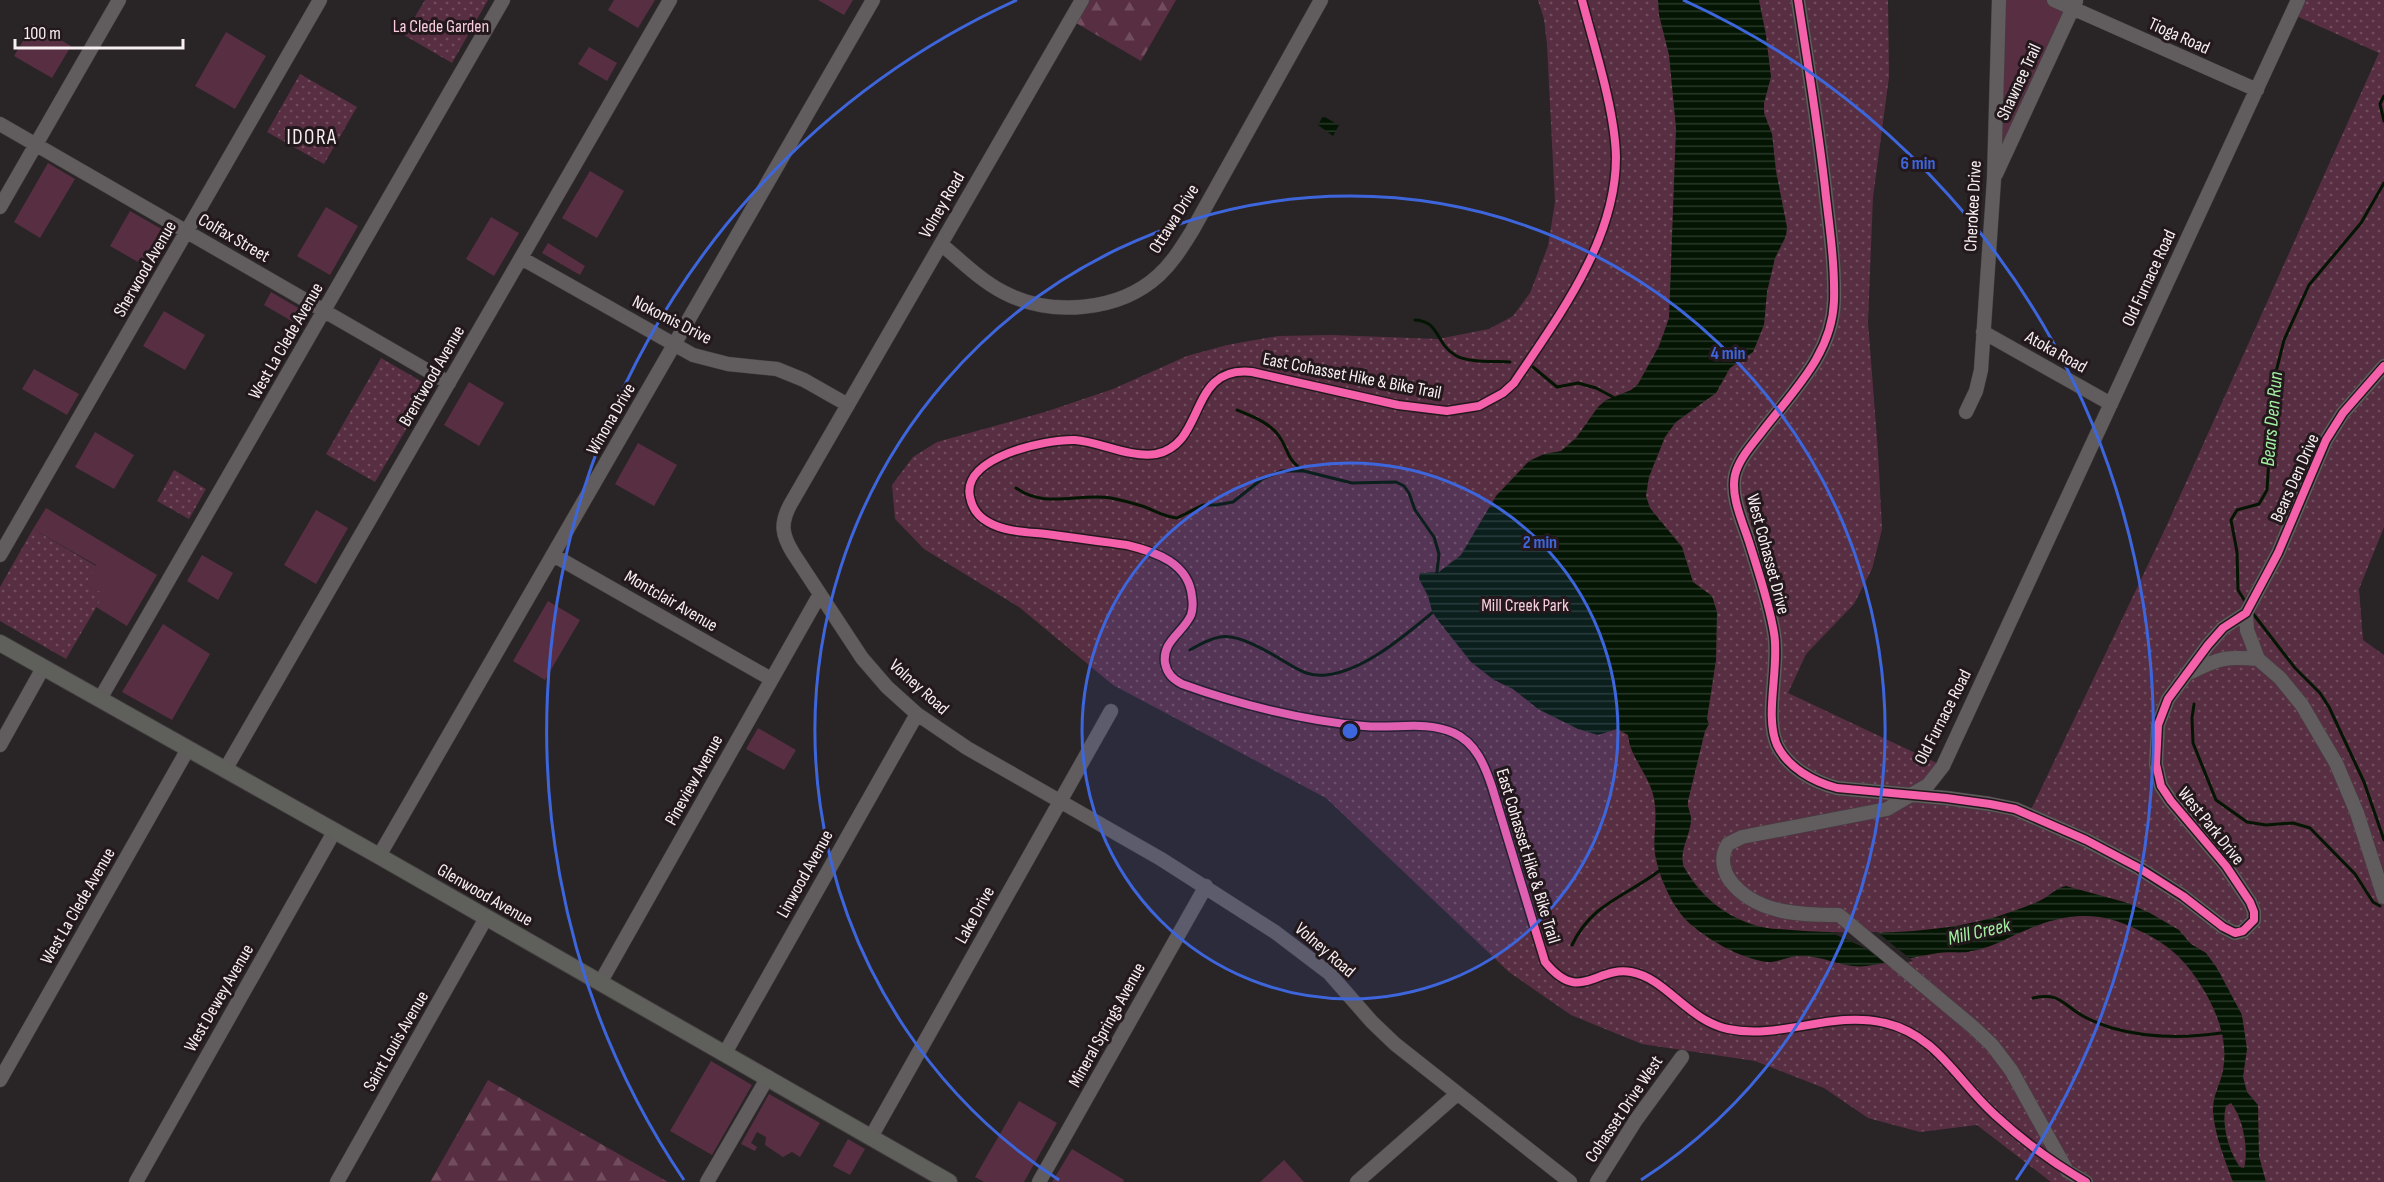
<svg xmlns="http://www.w3.org/2000/svg" width="2384" height="1182" viewBox="0 0 2384 1182" font-family="'Sofia Sans Condensed',sans-serif">
  <style>
    .grass { fill: #582f42 }
    .forest { fill: url(#forest-firs) }
    .park { fill: url(#park-dots) }
    .water { fill: url(#water-rules); fill-rule: evenodd }
    .pier { fill: #292426 }
    .lines { fill: none; stroke-linecap: round; stroke-linejoin: round }
    .stream { stroke: #041603; stroke-width: 3 }
    .minor-casing { stroke: #433f40; stroke-width: 15 }
    .major-casing { stroke: #433f40; stroke-width: 18 }
    .minor { stroke: #615c5e; stroke-width: 14 }
    .major { stroke: #5f5f5c; stroke-width: 16 }
    .cycleway-casing { stroke: #23181c; stroke-width: 11 }
    .cycleway { stroke: #f560ab; stroke-width: 8 }
    .ring { fill: none; stroke: #3e66dc; stroke-width: 3 }
    .labels { text-anchor: middle; dominant-baseline: central; stroke-width: 6; stroke-linejoin: round; paint-order: stroke }
    .park-label { font-size: 18px; fill: #f8cdde; stroke: #23181c }
    .street-label { font-size: 18px; fill: #f7eff2; stroke: #23181c }
    .water-label { font-size: 20px; font-style: italic; fill: #a1f1a1; stroke: #23181c }
    .quarter-label { font-size: 21px; letter-spacing: 1.5px; fill: #f7eff2; stroke: #23181c }
    .centre { fill: #3e66dc; stroke: #23181c; stroke-width: 3 }
    .ring-label { font-size: 18px; text-anchor: middle; font-weight: bold; fill: #3e66dc; stroke: #23181c; stroke-width: 6; stroke-linejoin: round; paint-order: stroke }
  </style>
  <defs>
    <pattern id="forest-firs" width="22" height="20" patternUnits="userSpaceOnUse" patternTransform="scale(1.5)"><rect width="22" height="20" fill="#582f42"/><path d="M5 1l3.5 6h-7zM16 11l3.5 6h-7z" fill="#714d5e"/></pattern>
    <pattern id="park-dots" width="8" height="8" patternUnits="userSpaceOnUse" patternTransform="scale(1.5)"><rect width="8" height="8" fill="#582f42"/><path d="M2 2h.1M6 6h.1" fill="none" stroke="#714d5e" stroke-width="1.8" stroke-linecap="round"/></pattern>
    <pattern id="water-rules" width="6" height="5" patternUnits="userSpaceOnUse" patternTransform="scale(1.5)"><rect width="6" height="5" fill="#041603"/><path d="M0 2.5h6" fill="none" stroke="#293828"/></pattern>
  </defs>
  <rect width="100%" height="100%" fill="#292426"/>
  <path class="grass" d="M614,0H655L638,28L608,10Z
    M818,0H853L844,15Z
    M1999,0H2054L2073,8L1994,179Z
    M33,24L71,46L52,78L14,56Z
    M226,32L266,56L235,109L195,86Z
    M589,47L617,63L607,81L578,64Z
    M48,163L75,179L40,238L14,222Z
    M590,171L624,191L597,238L562,218Z
    M326,207L358,226L330,275L297,256Z
    M130,211L165,231L145,266L110,246Z
    M491,217L519,233L494,276L466,259Z
    M548,243L585,266L580,275L542,253Z
    M271,292L307,313L300,326L264,305Z
    M164,311L205,335L185,370L143,346Z
    M34,369L79,394L67,415L22,389Z
    M469,382L504,403L479,446L444,425Z
    M95,432L134,455L114,489L75,467Z
    M638,443L677,465L654,506L615,484Z
    M46,508L157,575L127,626L96,607L103,594L86,584L96,565L33,529Z
    M316,510L348,528L316,584L284,565Z
    M202,555L233,573L218,600L187,581Z
    M548,601L580,620L545,680L513,661Z
    M163,624L210,654L172,720L122,692Z
    M758,728L796,750L784,770L746,749Z
    M711,1061L752,1085L712,1155L670,1131Z
    M769,1094L820,1123L800,1157L792,1152L783,1157L765,1145L766,1137L757,1132L751,1143L757,1147L755,1151L741,1144Z
    M1019,1101L1057,1123L1024,1182H984L975,1177Z
    M848,1139L865,1149L850,1175L833,1166Z
    M1072,1149L1124,1180L1123,1182H1052Z
    M1284,1160L1304,1182H1260Z"/>
  <path class="forest" d="M1082,0H1176L1141,61L1071,20Z
    M488,1080L668,1182H430Z"/>
  <path class="park" d="M425,0H488L452,63L404,35Z
    M1538,0H1888L1889,77L1873,197L1868,322L1878,452L1882,529L1872,569L1854,604L1806,654L1788,693L1943,766L1912,794L2029,814L2166,527L2379,53L2292,14L2299,0H2384V527L2359,589L2363,640L2384,655V1182H2051L1977,1125L1920,1132L1868,1118L1824,1088L1755,1061L1642,1044L1571,1015L1509,972L1326,798L1113,685L1019,607L924,549L895,519L892,485L913,457L937,442L1045,412L1113,389L1187,356L1227,345L1278,336L1331,335L1438,339L1489,329L1513,316L1530,293L1548,246L1555,202L1547,45L1544,19Z
    M300,74L357,107L324,164L267,132Z
    M381,358L431,387L375,482L326,454Z
    M174,470L206,489L189,519L157,501Z
    M33,529L96,566L86,584L104,594L66,659L0,621V587Z"/>
  <path class="water" d="M1658,0H1759L1766,35L1771,77L1764,103V113L1772,134L1776,171L1787,227L1786,236L1775,258L1767,292L1764,325L1753,352L1730,368L1716,393L1676,422L1665,437L1649,477L1646,496L1650,508L1682,547L1693,582L1712,596L1717,612L1716,660L1707,719L1709,724L1705,731L1688,801C1687,808 1691,812 1691,819C1691,835 1678,851 1684,867C1699,894 1722,914 1751,924C1765,929 1778,929 1792,930C1858,935 1931,935 1996,917C2010,912 2025,908 2039,901C2049,897 2055,888 2066,886L2128,903L2150,913L2179,930L2191,944L2206,953L2217,968L2242,1015L2247,1049L2243,1077L2247,1092L2258,1105L2259,1156L2266,1182H2233C2225,1160 2215,1136 2213,1112C2213,1093 2220,1086 2223,1070C2230,1034 2210,995 2188,967C2174,950 2158,939 2138,930C2095,908 2060,914 2017,934C2002,941 1989,948 1972,951C1961,954 1949,951 1938,953C1914,957 1890,963 1866,966C1844,969 1823,955 1800,956C1788,956 1778,963 1767,962C1741,959 1704,938 1686,920C1672,905 1660,879 1656,859C1652,842 1657,824 1655,806C1653,777 1630,760 1628,735L1617,729L1598,735L1578,729L1538,709L1513,689L1494,680L1471,662L1437,619L1432,611L1428,596L1419,579L1420,573L1439,572L1461,555L1496,496L1529,461L1544,454L1561,451L1576,438L1598,407L1606,400L1631,390L1638,384L1659,346L1669,318L1676,128L1669,55L1659,15ZM2231,1103C2243,1118 2249,1149 2244,1168L2240,1167C2229,1152 2221,1125 2226,1106Z
    M1323,116L1339,125L1333,136L1318,125Z"/>
  <path class="pier" d="M1877,932L1913,961L1889,965L1865,948L1832,933Z"/>
  <g class="lines">
    <path class="stream" d="M2384,96L2380,104L2384,121
      M1415,320C1440,321 1435,343 1455,355C1467,363 1495,361 1510,362
      M1533,367L1557,387L1578,383L1596,388L1613,397
      M1237,410C1252,416 1270,423 1279,436C1290,452 1285,458 1304,471
      M1016,488C1045,509 1078,493 1111,498C1121,500 1132,503 1142,506C1154,510 1164,517 1177,518L1203,505H1216L1233,502L1262,479L1282,471H1304L1352,483L1396,482L1404,486L1409,493L1415,510L1434,537L1439,554L1437,572
      M2246,603L2238,590L2237,552L2231,520L2237,510L2259,504L2267,490L2274,380L2284,340L2309,285L2361,223L2384,183
      M2251,611L2295,668L2320,693L2329,707L2364,782L2384,840
      M1190,650C1200,644 1209,639 1220,637C1239,633 1272,654 1287,663C1300,671 1311,677 1326,675C1364,671 1404,636 1432,613
      M2194,704L2192,718L2193,743L2216,800L2247,822L2266,825L2293,823L2310,828L2355,874L2373,902L2380,906
      M1572,945C1592,903 1625,897 1659,871
      M2033,998C2058,993 2060,1001 2078,1013C2088,1020 2100,1024 2112,1028C2147,1038 2186,1038 2221,1033"/>
    <defs>
      <path id="minor" d="M1082,0L790,505C780,524 782,535 793,553L862,658L887,687L917,714L967,748L1161,859L1275,932L1329,973L1372,1022L1395,1044L1570,1182
        M1798,0C1808,66 1819,131 1826,197C1830,231 1835,266 1834,301C1832,355 1792,392 1761,433C1751,446 1739,459 1735,475C1730,497 1744,525 1750,545C1759,574 1769,603 1774,633C1780,667 1764,715 1777,745C1788,768 1814,782 1837,788L1946,798L1990,804L2015,809L2086,840L2139,868L2183,896L2223,927L2235,933L2243,931L2254,920V912L2250,902L2226,866L2171,801L2161,786L2156,764L2158,725L2168,699L2208,645L2223,628L2246,613L2278,553L2326,440L2343,413L2384,366
        M2054,0L2257,90
        M0,124L449,383
        M1996,174L2076,1
        M0,207L119,0
        M941,244C960,260 980,280 1003,292C1050,317 1119,312 1159,275C1173,262 1182,247 1192,231L1321,0
        M521,258L693,355L728,364L777,369L804,380L848,405
        M1983,332L2111,404
        M1966,412L1976,391L1981,370L1994,179L1999,0
        M0,555L320,0
        M553,555L771,679
        M2246,613L2247,630L2258,659L2280,678L2302,705L2336,763L2357,813L2384,897
        M2191,672C2219,658 2227,656 2258,659
        M100,699L503,0
        M0,745L43,668
        M225,770L670,0
        M379,856L873,0
        M600,983L820,594
        M725,1053L917,714
        M0,1080L188,749
        M871,1137L1111,711
        M2067,1171L2011,1070L1992,1045L1973,1027L1839,915C1800,915 1754,914 1729,879C1722,868 1721,855 1728,844L1742,837L1887,809L1928,785L1943,766L2298,0
        M2067,1171L2086,1182
        M136,1182L334,832
        M337,1182L486,918
        M707,1182L768,1077
        M1039,1182L1206,886
        M1357,1182L1457,1094
        M1597,1182L1636,1120L1682,1057"/>
      <path id="major" d="M0,643L379,856L949,1182"/>
    </defs>
    <use href="#minor" class="minor-casing"/>
    <use href="#major" class="major-casing"/>
    <use href="#minor" class="minor"/>
    <use href="#major" class="major"/>
    <defs>
      <path id="cycleway" d="M1582,0C1594,46 1615,110 1616,157C1616,241 1558,317 1514,383L1503,393L1479,406L1447,411L1398,405L1252,372C1187,365 1207,444 1156,454C1129,458 1101,442 1075,440C1046,439 961,457 970,497C972,508 979,517 988,522C1005,532 1027,532 1046,534C1073,538 1100,541 1127,545C1156,552 1189,563 1192,597C1193,603 1193,609 1191,615C1183,633 1162,641 1165,663C1167,674 1173,679 1182,684C1237,704 1305,721 1364,726C1394,729 1426,720 1454,733C1476,743 1485,766 1492,787L1545,962C1580,1005 1595,966 1631,972C1666,978 1687,1020 1728,1029C1781,1040 1832,1010 1885,1023C1937,1035 1958,1082 1995,1115C2023,1141 2053,1163 2086,1182
        M1798,0C1808,66 1819,131 1826,197C1830,231 1835,266 1834,301C1832,355 1792,392 1761,433C1751,446 1739,459 1735,475C1730,497 1744,525 1750,545C1759,574 1769,603 1774,633C1780,667 1764,715 1777,745C1788,768 1814,782 1837,788L1946,798L1990,804L2015,809L2086,840L2139,868L2183,896L2223,927L2235,933L2243,931L2254,920V912L2250,902L2226,866L2171,801L2161,786L2156,764L2158,725L2168,699L2208,645L2223,628L2246,613L2278,553L2326,440L2343,413L2384,366"/>
    </defs>
    <use href="#cycleway" class="cycleway-casing"/>
    <use href="#cycleway" class="cycleway"/>
  </g>
  <circle cx="1350" cy="731" r="268" fill="#3e66dc" fill-opacity=".12"/>
  <g class="ring">
    <circle cx="1350" cy="731" r="268"/>
    <path d="M1059 1180A535 535 0 1 1 1641 1180"/>
    <path d="M684 1180A803 803 0 0 1 1017 0M1683 0A803 803 0 0 1 2016 1180"/>
  </g>
  <g class="labels">
    <g class="park-label">
      <text x="441" y="26">La Clede Garden</text>
      <text x="1525" y="605">Mill Creek Park</text>
    </g>
    <g class="street-label">
      <text transform="translate(2179 36) rotate(24)">Tioga Road</text>
      <text transform="translate(2019 82) rotate(-65)">Shawnee Trail</text>
      <text transform="translate(942 205) rotate(-60)">Volney Road</text>
      <text transform="translate(1973 206) rotate(-87)">Cherokee Drive</text>
      <text transform="translate(1174 219) rotate(-58)">Ottawa Drive</text>
      <text transform="translate(234 238) rotate(30)">Colfax Street</text>
      <text transform="translate(145 269) rotate(-60)">Sherwood Avenue</text>
      <text transform="translate(2149 278) rotate(-65)">Old Furnace Road</text>
      <text transform="translate(672 320) rotate(27)">Nokomis Drive</text>
      <text transform="translate(286 341) rotate(-60)">West La Clede Avenue</text>
      <text transform="translate(2056 352) rotate(29)">Atoka Road</text>
      <text transform="translate(432 376) rotate(-60)">Brentwood Avenue</text>
      <text transform="translate(1352 376) rotate(11)">East Cohasset Hike &amp; Bike Trail</text>
      <text transform="translate(611 419) rotate(-60)">Winona Drive</text>
      <text transform="translate(2295 478) rotate(-66)">Bears Den Drive</text>
      <text transform="translate(1768 554) rotate(75)">West Cohasset Drive</text>
      <text transform="translate(671 601) rotate(30)">Montclair Avenue</text>
      <text transform="translate(919 687) rotate(42)">Volney Road</text>
      <text transform="translate(1943 717) rotate(-63)">Old Furnace Road</text>
      <text transform="translate(694 780) rotate(-61)">Pineview Avenue</text>
      <text transform="translate(2211 826) rotate(51)">West Park Drive</text>
      <text transform="translate(1528 856) rotate(73)">East Cohasset Hike &amp; Bike Trail</text>
      <text transform="translate(805 874) rotate(-61)">Linwood Avenue</text>
      <text transform="translate(485 895) rotate(30)">Glenwood Avenue</text>
      <text transform="translate(78 906) rotate(-60)">West La Clede Avenue</text>
      <text transform="translate(975 915) rotate(-61)">Lake Drive</text>
      <text transform="translate(1325 950) rotate(41)">Volney Road</text>
      <text transform="translate(219 998) rotate(-60)">West Dewey Avenue</text>
      <text transform="translate(1107 1025) rotate(-61)">Mineral Springs Avenue</text>
      <text transform="translate(396 1041) rotate(-60)">Saint Louis Avenue</text>
      <text transform="translate(1624 1109) rotate(-56)">Cohasset Drive West</text>
    </g>
    <g class="water-label">
      <text transform="translate(2272 419) rotate(-85)">Bears Den Run</text>
      <text transform="translate(1979 932) rotate(-13)">Mill Creek</text>
    </g>
    <g class="quarter-label">
      <text x="312" y="137">IDORA</text>
    </g>
  </g>
  <circle cx="1350" cy="731" r="9" class="centre"/>
  <g class="ring-label">
    <text x="1918" y="169">6 min</text>
    <text x="1728" y="359">4 min</text>
    <text x="1540" y="548">2 min</text>
  </g>
  <path d="M15 39v9h168v-9" fill="none" stroke="#f7eff2" stroke-width="3"/>
  <text x="24" y="39" font-size="18" fill="#f7eff2" stroke="#23181c" stroke-width="4.5" paint-order="stroke">100 m</text>
</svg>
